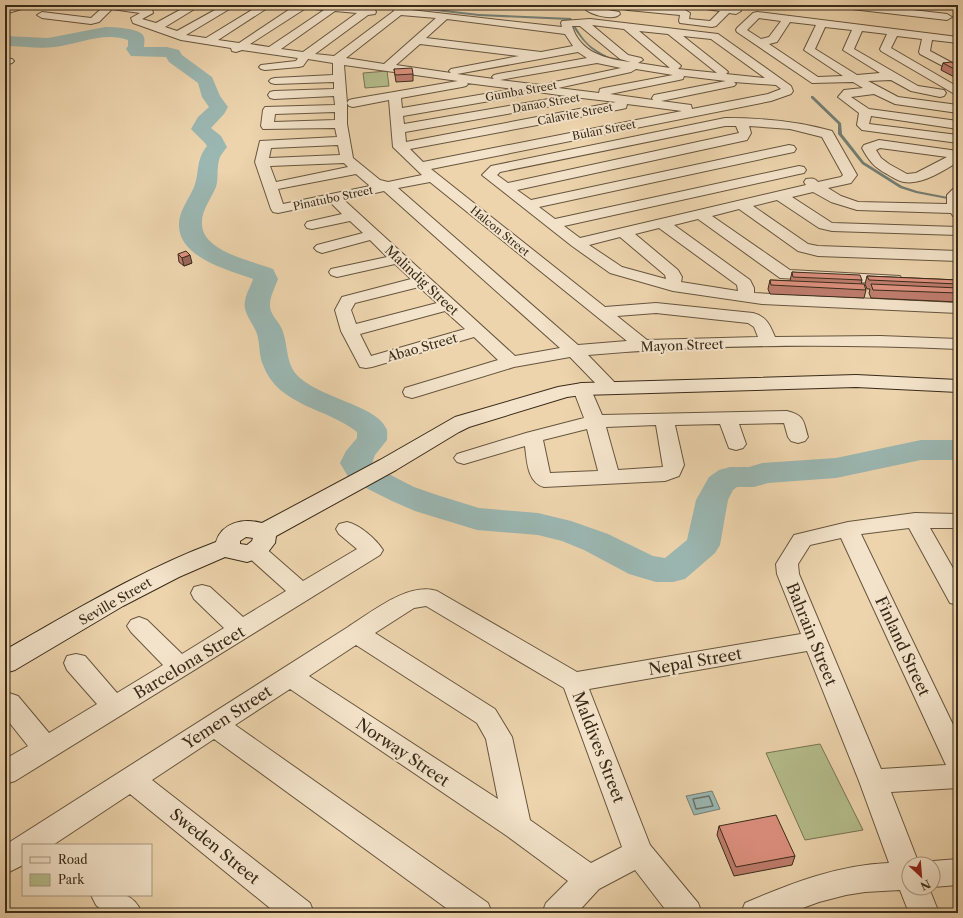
<svg xmlns="http://www.w3.org/2000/svg" width="963" height="918" viewBox="0 0 963 918" font-family="'Libre Caslon Text',serif">
  <style>
    .green { fill: #b5bd8c; stroke: #777452 }
    .water { fill: #9bb7b2; stroke: #747f75 }
    .lines { fill: none; stroke-linecap: round; stroke-linejoin: round }
    .shore { stroke: #6a7166; stroke-width: 1.5 }
    .stream { fill: #747f75; fill-rule: evenodd }
    .river { fill: #9bb7b2; fill-rule: evenodd }
    .street-casing { stroke: #66553e; stroke-width: 2 }
    .secondary-casing { stroke: #392b19; stroke-width: 2 }
    .street { fill: #f3e3ca; fill-rule: evenodd }
    .secondary { fill: #f3e3ca; fill-rule: evenodd }
    .wall { fill: #bf7d6e; stroke: #392b19 }
    .shaded-wall { fill: #9b665a; stroke: #392b19 }
    .building { fill: #de9180; stroke: #392b19 }
    .labels { text-anchor: middle; dominant-baseline: central; stroke-width: 4; stroke-linejoin: round; paint-order: stroke }
    .far-street-label { font-size: 11px; fill: #392b19; stroke: #f3e3ca }
    .street-label { font-size: 13px; fill: #392b19; stroke: #f3e3ca }
    .near-street-label { font-size: 16px; fill: #392b19; stroke: #f3e3ca }
  </style>
  <rect width="100%" height="100%" fill="#edd4ad"/>
  <filter id="stains"><feTurbulence type="fractalNoise" baseFrequency=".005" numOctaves="4"/><feColorMatrix values="0 0 0 0 .2 0 0 0 0 .09 0 0 0 0 .02 0 0 0 .5 -.17"/></filter>
  <radialGradient id="worn" r=".72"><stop offset=".6" stop-color="#630" stop-opacity="0"/><stop offset="1" stop-color="#630" stop-opacity=".3"/></radialGradient>
  <path class="green" d="M387,71L389,86L365,88L363,73Z
    M820,744L863,830L805,840L766,753Z"/>
  <path class="water" d="M712,791L720,809L694,815L686,796Z"/>
  <g class="lines">
    <path class="shore" d="M709,796L713,806L696,809L693,799Z"/>
    <path class="stream" d="M409,5H412L419,7L479,14L571,18C578,31 585,44 598,51C602,54 608,56 612,59C609,60 605,57 601,55C586,47 577,34 569,20L479,16L419,9Z
      M811,96H813L841,123L842,134L864,162L902,186L917,191L958,199V201L916,193L900,188L862,164L838,134V124L811,98Z"/>
    <path class="river" d="M105,27C114,27 142,28 144,37C145,40 144,44 144,47H167L179,50L182,55L212,77L220,96L228,107L224,114L211,128L221,136L227,147C225,150 222,153 220,157C216,167 219,178 216,187C211,199 201,211 202,224C202,251 252,261 273,269L278,279C275,288 267,301 271,311C274,319 281,324 283,332C288,346 286,361 295,373C316,398 375,404 386,428C388,431 387,436 387,440L375,455L372,463L373,466L414,487L437,495L479,508L538,513L571,521L608,534L653,556L665,558L687,540L696,500L709,477L719,470L730,467H749L762,463L836,458L921,440H958V460H921L836,478L768,483L754,487H737L733,490L728,500L720,545L715,553L685,579L673,582H656L629,574L584,550L562,541L538,535L477,530L415,511L392,501L350,480L340,463L346,451L357,438V432C326,407 279,407 263,365C259,356 260,347 258,338C256,325 242,314 245,301C246,293 251,286 253,279C229,270 178,258 179,224C179,211 189,199 194,187C200,172 195,161 207,146L205,143L191,129L198,117L209,107L202,97L198,83L169,62L166,57L131,56L126,49L128,46V40C105,31 78,44 55,47C38,49 22,46 5,46V36L48,38Z"/>
    <defs>
      <path id="street" d="M14,5H29L28,7L5,14V8Z
        M99,5H125L152,9L153,13L142,19L156,23L189,5H201L165,27L177,31L224,5H236L186,35L206,38L260,5H272L218,40L239,43L296,5H334L375,10L376,12L375,14L368,15L315,54L334,56L394,11L390,5H400L402,9L562,27L561,23L562,21L590,19L718,34L791,86L793,91L791,94L771,101L431,169L605,307L656,303L753,313C766,316 770,325 775,337L880,336L958,339V349C835,344 711,344 588,355L620,388L618,392L611,394L604,392L570,357L514,367L419,396L412,398L405,396L403,392L405,388L498,360L474,337L372,367L366,368L360,367L341,331L335,310L342,297L411,279L395,264L337,277L331,275L329,272L331,269L387,257L370,240L322,253L317,251L314,248L317,245L363,233L350,221L312,229L307,228L305,225L307,222L342,214L330,202L278,213L273,212L271,209L255,162L260,141L337,137L335,128L263,129L261,126L263,110L265,107L335,105L334,96L274,99L270,98L268,95L270,92L274,91L334,89V82L275,84L271,83L269,81L271,79L275,78L333,75V63L308,59L303,66L299,67L265,70L261,69L259,67L261,65L296,61L298,58L242,50L236,52L232,51L231,48L181,40L133,23L131,18L140,13L112,9L99,22L91,24L42,18L37,15L42,12L91,18L102,8ZM306,8L324,10L269,47L250,44ZM335,11L357,13L303,52L281,49ZM401,15L436,18L384,64L346,58ZM447,19L565,34L573,46L541,52L426,38ZM592,25L624,29L670,68L638,63L643,60L641,58L628,55ZM572,26H580L620,59L631,62C606,59 580,53 572,26ZM639,31L668,34L717,73L678,69L681,66L679,64ZM683,36L711,39L765,78L726,74L728,72L726,70ZM420,44L519,56L451,69L449,71L451,73L396,65ZM578,52L587,58L498,74L494,75L492,77L494,79L457,74ZM597,63L621,68L550,83L548,85L549,86L500,80ZM344,65L458,81L353,99L349,100L347,103ZM636,69L673,75L604,88L600,89L599,93L558,88L631,72ZM684,76L726,81L654,95L652,98L653,100L610,94L679,80L683,79ZM734,82L776,85L781,89L768,94L692,109L691,105L661,101L734,86L736,84ZM467,83L515,89L402,108L401,98L462,87L466,86L468,84ZM524,90L566,96L404,124L403,116L519,96L523,95L525,92ZM573,97L616,102L406,142L405,132L569,103L573,102L575,99ZM389,100L393,147L422,175L388,182L380,180L353,158L347,124V103L349,106L353,107ZM627,104L682,111L423,162L410,149L622,109L626,108ZM335,112V120L274,122L275,114ZM338,145L340,155L269,158L271,148ZM344,163L348,167L276,182L270,166ZM356,174L370,186L283,204L278,189ZM430,182L627,341L578,345L398,188ZM384,191L560,348L515,356L344,200ZM419,287L437,303L356,324L351,310L355,303ZM445,311L465,329L371,356L360,334ZM656,313L748,323L754,327L758,337L647,340L617,316Z
        M589,5H600L597,8L619,12L620,14C614,21 591,15 585,9Z
        M624,5L685,10L690,13L689,19L710,21L720,11L699,8L694,5L725,6L737,5L735,8L740,9L741,11L736,14L729,13L716,26L712,27L680,23L679,21L680,15L628,10L624,9L623,7Z
        M838,5H869L947,14L952,17L947,20L843,8Z
        M757,12L958,37V43L932,40L930,51L958,66V74L920,54L919,52L922,39L897,36L891,48L958,87V96L881,51L880,49L887,34L862,31L854,49L918,86L944,90L946,93L944,96L940,97L911,91L891,80L868,81L898,97L958,105V113L895,104L874,94L851,97L869,109L958,121V129L871,116L869,124L958,135V143L862,130L857,125L859,113L838,97L844,90L863,88L853,82L812,83L737,32L736,30L737,28L753,13ZM759,18L781,21L769,37L761,39L747,30ZM790,22L816,25L804,50L843,76L818,77L769,44L777,42ZM825,27L852,30L843,50L880,73L857,75L815,49Z
        M5,58L12,59L14,61L12,63L5,65Z
        M725,118C762,118 796,121 832,131L857,175L851,183L828,188L841,196L858,202L947,204V195L953,189L958,188V217L953,216L951,213L857,210L831,202L813,192L792,197L832,223L958,227V235L832,231L819,228L777,200L753,206L808,244L818,246L958,251V261L818,256L798,251L739,209L712,216L790,270L900,276L902,279L900,282L894,284L780,278L698,219L674,225L750,280L754,288V293L958,303V313L762,304L673,291L610,273L572,246L482,175L491,166L496,165ZM725,126H736L739,133L508,183L497,175L500,172ZM749,126L790,129L822,137L843,175L841,177L818,182C815,178 812,178 806,179L804,182L806,185L580,238L564,226L799,174L804,173L806,170L804,167L799,166L555,219L539,207L789,153L794,152L796,149L794,146L789,145L531,200L517,190L747,140L751,133ZM659,228L737,285L738,291L681,282L682,277L678,270L635,234ZM620,237L665,275L666,279L622,267L589,245Z
        M879,140L958,151V162C942,171 923,185 904,182C898,181 892,177 887,174C874,167 869,161 862,148L864,145ZM880,148L947,157L916,173L907,174L889,164L881,158L876,150Z
        M582,383L589,385L602,415L787,411C805,416 803,420 808,437L805,441L798,443L791,441L788,437L784,423L739,424L746,444L743,448L736,450L729,448L720,424L675,425L684,465L679,476L665,481L544,487C527,482 527,461 525,446L464,464L457,462L454,458L457,454L526,433L584,418L573,389L575,385ZM656,425L663,467L618,470L606,427ZM587,429L598,471L550,473L543,440Z
        M915,513L958,514V528H930L958,577V605L950,603L909,528L861,534L958,735V788L891,792L919,864H909V888H929L939,913H909L900,890L865,892L846,895L819,902L789,913H741L745,903C792,883 838,865 889,863L859,781L807,651L589,689L650,845L698,903L702,913H668L635,870L599,889L577,913H542L546,903L568,881L507,836L290,689L235,725L488,903L492,913H453L214,739L152,780L310,903L314,913H276L130,794L53,845H23V865L5,874V845L348,627C372,612 408,582 437,591L577,672L801,634L777,574L776,564L794,535L848,522ZM841,538L945,763L946,765L881,769L799,574L798,564L810,545ZM426,606L564,688L622,847L591,863L530,820L512,737L495,709L375,633L414,608ZM356,645L477,723L486,739L498,799L309,676Z
        M347,522C360,525 376,539 383,550L380,555L15,781L5,784V759L28,746L5,717V694L9,693L18,696L49,733L97,704L67,670L64,663L67,656L76,654L85,656L117,693L163,665L131,632L127,626L131,620L139,617L147,620L182,654L224,628L194,599L191,593L194,587L202,585L210,587L243,617L286,591L247,556L244,551L247,546L255,543L263,546L303,581L357,549L339,534L336,529L339,524Z
        M958,859V885L933,887V864H924L933,861Z
        M91,895C115,895 131,888 142,913H105L96,905Z"/>
      <path id="secondary" d="M856,375L958,380V392L856,387L582,395L567,397L469,427L459,432L396,470L276,536L275,543L265,556L247,562L225,557L179,577L123,606L15,670L5,673V650C74,611 141,570 216,542C222,522 244,518 262,523L380,460L455,417L558,387L582,383ZM246,537L253,538L252,541L247,545L240,544V541Z"/>
    </defs>
    <use href="#street" class="street-casing"/>
    <use href="#secondary" class="secondary-casing"/>
    <use href="#street" class="street"/>
    <use href="#secondary" class="secondary"/>
  </g>
  <path class="wall" d="M943,63L958,66V79L941,70Z
    M394,69L413,74V81L396,82Z
    M178,254L192,263L184,266L179,262Z
    M792,272L862,280L861,284L866,290L864,298L770,294L768,289L770,280L790,281Z
    M867,276L958,280V302L871,298L869,293L870,289H867L865,284Z
    M719,826L795,856L792,865L734,876L717,835Z"/>
  <path class="shaded-wall" d="M190,255L192,263L184,266L182,258Z"/>
  <path class="building" d="M951,62L958,66V71L943,63Z
    M412,68L413,74L395,75L394,69Z
    M186,251L190,255L182,258L178,254Z
    M792,272L860,275L862,280L793,277Z
    M867,276L958,280V284L869,280Z
    M770,280L864,284L866,290L771,285Z
    M871,284L958,288V293L873,290Z
    M776,815L795,856L736,867L719,826Z"/>
  <g class="labels">
    <g class="far-street-label">
      <text transform="translate(521 91) rotate(-10)">Gumba Street</text>
      <text transform="translate(546 103) rotate(-10)">Danao Street</text>
      <text transform="translate(575 114) rotate(-11)">Calavite Street</text>
      <text transform="translate(604 130) rotate(-11)">Bulan Street</text>
      <text transform="translate(333 198) rotate(-12)">Pinatubo Street</text>
      <text transform="translate(500 231) rotate(39)">Halcon Street</text>
    </g>
    <g class="street-label">
      <text transform="translate(422 280) rotate(43)">Malindig Street</text>
      <text transform="translate(682 345) rotate(-2)">Mayon Street</text>
      <text transform="translate(422 347) rotate(-16)">Abao Street</text>
      <text transform="translate(115 601) rotate(-30)">Seville Street</text>
    </g>
    <g class="near-street-label">
      <text transform="translate(812 634) rotate(68)">Bahrain Street</text>
      <text transform="translate(903 646) rotate(65)">Finland Street</text>
      <text transform="translate(695 661) rotate(-10)">Nepal Street</text>
      <text transform="translate(189 662) rotate(-31)">Barcelona Street</text>
      <text transform="translate(227 717) rotate(-33)">Yemen Street</text>
      <text transform="translate(599 747) rotate(69)">Maldives Street</text>
      <text transform="translate(403 752) rotate(34)">Norway Street</text>
      <text transform="translate(215 846) rotate(39)">Sweden Street</text>
    </g>
  </g>
  <rect width="963" height="918" fill="none" stroke="#edd4ad" stroke-width="20"/>
  <rect x="6" y="6" width="951" height="906" fill="none" stroke="#392b19" stroke-width="2"/>
  <rect x="10" y="10" width="943" height="898" fill="none" stroke="#392b19"/>
  <rect x="22" y="844" width="130" height="52" fill="#f3e3ca" stroke="#a99983"/>
  <rect x="30" y="857" width="20" height="6" fill="#f3e3ca" stroke="#a99983"/>
  <text x="58" y="864" font-size="12" fill="#392b19">Road</text>
  <rect x="30" y="874" width="20" height="12" fill="#b5bd8c" stroke="#a99983"/>
  <text x="58" y="884" font-size="12" fill="#392b19">Park</text>
  <g transform="translate(921 876) rotate(154)"><circle r="19" fill="#f3e3ca" stroke="#a99983"/>
  <path d="M0-3L7 15L0 10L-7 15Z" fill="#8f2418"/>
  <text y="-6" font-size="11" font-weight="bold" text-anchor="middle" fill="#392b19">N</text>
  </g>
  <rect width="100%" height="100%" filter="url(#stains)"/>
  <rect width="100%" height="100%" fill="url(#worn)"/>
</svg>
